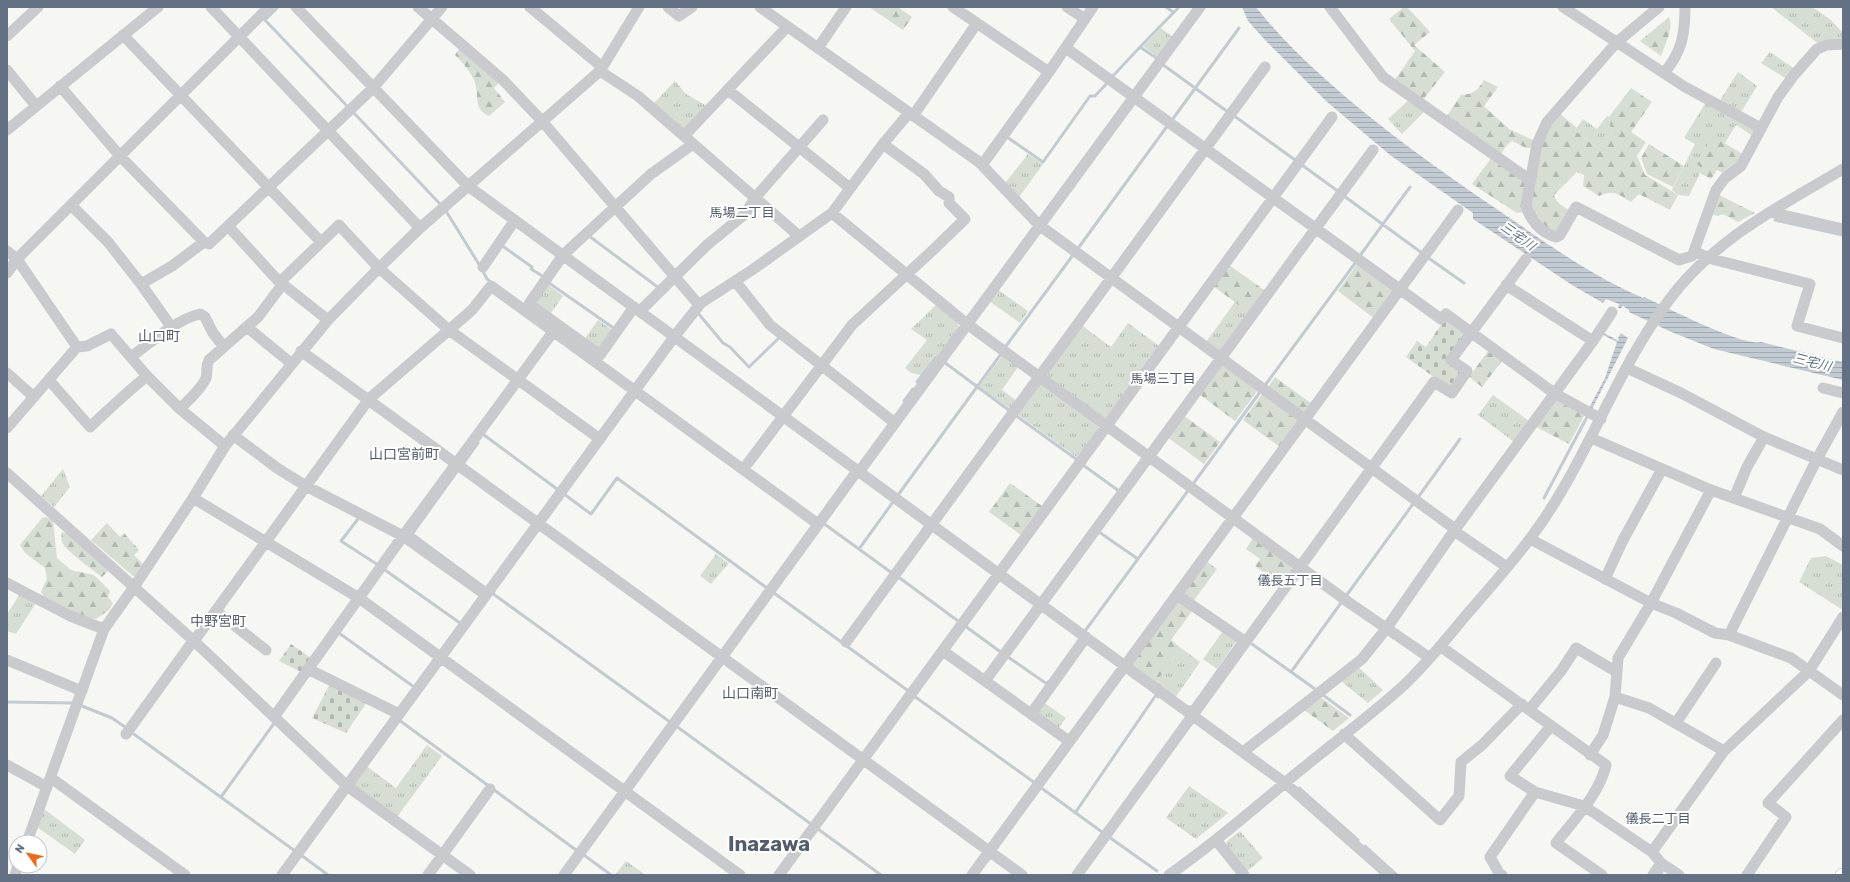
<svg xmlns="http://www.w3.org/2000/svg" width="1850" height="882" viewBox="0 0 1850 882" font-family="Rubik,'Noto Sans JP',sans-serif">
  <style>
    .grass { fill: url(#grass-tufts) }
    .forest { fill: url(#forest-firs) }
    .cemetery { fill: url(#cemetery-stones) }
    .water { fill: url(#water-rules) }
    .lines { fill: none; stroke-linecap: round; stroke-linejoin: round }
    .stream { stroke: #c3cbd2; stroke-width: 3 }
    .major-casing { stroke: #b8bbc0; stroke-width: 14 }
    .minor { stroke: #c8cace; stroke-width: 11 }
    .major { stroke: #fff; stroke-width: 13 }
    .labels { text-anchor: middle; dominant-baseline: central; stroke-width: 4; stroke-linejoin: round; paint-order: stroke }
    .neighbourhood-label { font-size: 13px; fill: #525c6a; stroke: #fff }
    .water-label { font-size: 13px; font-style: italic; fill: #5f7382; stroke: #fff }
    .quarter-label { font-size: 14px; fill: #525c6a; stroke: #fff }
    .town-label { font-size: 20px; font-weight: bold; fill: #525c6a; stroke: #fff }
  </style>
  <defs>
    <pattern id="grass-tufts" width="24" height="20" patternUnits="userSpaceOnUse"><rect width="24" height="20" fill="#d6ded3"/><path d="M3 7l-1-3M5 7V3M7 7l1-3M15 17l-1-3M17 17v-4M19 17l1-3" fill="none" stroke="#b1b8b1"/></pattern>
    <pattern id="forest-firs" width="22" height="20" patternUnits="userSpaceOnUse"><rect width="22" height="20" fill="#d6ded3"/><path d="M5 1l3.5 6h-7zM16 11l3.5 6h-7z" fill="#b1b8b1"/></pattern>
    <pattern id="cemetery-stones" width="16" height="16" patternUnits="userSpaceOnUse"><rect width="16" height="16" fill="#d6ded3"/><path d="M2 7V4a2 2 0 0 1 4 0v3zM10 15v-3a2 2 0 0 1 4 0v3z" fill="#b1b8b1"/></pattern>
    <pattern id="water-rules" width="6" height="5" patternUnits="userSpaceOnUse"><rect width="6" height="5" fill="#c3cbd2"/><path d="M0 2.5h6" fill="none" stroke="#a2a9b0"/></pattern>
  </defs>
  <rect width="100%" height="100%" fill="#f6f6f2"/>
  <path class="grass" d="M1771,7H1812L1830,19L1843,33V41L1820,45Z
    M1161,28L1174,38L1159,58L1143,46Z
    M1770,52L1795,69L1787,79L1761,63Z
    M1738,72L1757,86L1740,114L1719,102Z
    M675,81L686,94L705,105L706,108L685,129H681L653,104Z
    M1410,99L1426,110L1402,134L1388,119Z
    M1706,102L1755,128L1753,136L1736,125L1725,143L1713,137L1702,169L1689,196L1678,195L1672,190L1695,144L1684,138Z
    M1607,116L1609,117L1612,131L1598,149L1575,130L1583,119L1597,129Z
    M1028,154L1043,164L1019,197L1005,183Z
    M547,284L563,296L549,316L534,305Z
    M997,289L1028,311L1020,323L989,301Z
    M1235,302L1251,314L1219,352L1206,342Z
    M936,305L957,322L959,327L938,356L935,355L921,375L911,373L905,368L927,340L911,329Z
    M598,320L614,331L601,351L583,341Z
    M1128,323L1159,346L1107,418H1103L1046,377L1080,324L1111,347Z
    M1002,356L1018,367L1002,390L1017,401L1011,409L979,387Z
    M1041,383L1098,425L1099,429L1078,458L1016,413Z
    M1493,395L1529,421L1514,442L1478,415Z
    M63,469L70,487L54,507L41,496Z
    M716,554L729,563L711,584L700,576Z
    M1826,556L1843,565V610L1799,582L1811,558Z
    M20,594L36,603L16,634L7,631V614Z
    M1223,631L1237,640L1217,669L1203,659Z
    M1181,648L1200,662L1175,698L1155,684Z
    M1358,667L1383,690L1368,703L1341,681Z
    M1043,702L1066,718L1057,730L1037,715Z
    M427,745L442,756L397,817L353,786L365,765L396,788Z
    M1189,786L1228,813L1196,839L1166,818Z
    M44,809L85,840L75,854L37,827Z
    M1240,831L1263,858L1246,872L1226,846L1227,841Z
    M626,861L643,873L642,875H615Z"/>
  <path class="forest" d="M869,7H898L912,17L903,30Z
    M1404,7H1407L1430,32L1414,45L1445,72L1422,101L1394,81L1415,51L1389,19Z
    M1669,17C1674,28 1665,45 1661,56L1640,41Z
    M459,49L499,82L494,88L505,102L489,116C472,108 480,96 475,83C472,73 462,62 455,55Z
    M1484,80L1498,87L1484,106L1509,129L1533,140L1532,148H1526L1512,141L1506,146L1500,156L1446,117L1461,95C1474,94 1477,91 1484,80Z
    M1631,88L1652,102L1631,132L1646,142L1637,156L1645,175L1678,195L1670,210L1639,194L1631,202C1618,194 1614,189 1599,196L1583,186L1584,175L1577,172L1554,195C1556,203 1564,207 1571,211L1559,233L1553,234L1529,213L1539,145L1558,112L1577,128L1575,130L1598,149L1612,131L1609,117Z
    M1713,136L1744,155L1738,165L1725,174L1717,170L1711,179L1700,173L1702,169L1697,164Z
    M1649,144L1684,166L1673,187L1647,174L1641,158Z
    M1492,157L1525,180V212L1517,213L1472,184Z
    M1719,195L1755,213L1738,222L1723,214L1718,216L1710,214Z
    M1358,263L1393,288L1394,293L1375,319L1338,291Z
    M1229,265L1267,292L1251,314L1213,286Z
    M1488,351L1502,361L1482,387L1469,377Z
    M1220,365H1224L1258,390L1235,421L1199,394Z
    M1275,377L1312,404L1307,411L1303,412L1268,387Z
    M1263,393L1298,419L1299,422L1280,447L1243,420Z
    M1554,401H1558L1584,416L1569,444L1536,427Z
    M1183,415L1220,442L1204,464L1167,437Z
    M1010,483L1042,506L1021,535L989,512Z
    M46,517L53,521L57,558L71,570L94,575L110,591L108,597L113,603L109,610L96,619C77,615 51,610 41,592L47,578L45,568L25,553L20,545L42,518Z
    M107,523L120,537L124,533L139,550L134,555L144,565L137,576H133L91,540Z
    M62,532L68,534L108,571L102,577C94,571 68,552 63,544C61,541 61,536 62,532Z
    M1253,538L1291,566L1292,570L1281,585L1255,566L1260,559L1246,549Z
    M1205,560L1217,569L1192,603L1182,596Z
    M1177,600L1192,611L1171,640L1181,648L1155,684L1130,666Z
    M1320,697L1349,718L1333,731L1304,710Z"/>
  <path class="cemetery" d="M1444,320C1451,320 1462,329 1464,335L1446,360L1461,374L1449,388L1406,357L1417,341L1426,347Z
    M291,644L311,658L301,672L279,661Z
    M330,684L367,702L346,733L312,718Z"/>
  <path class="water" d="M1242,7H1256C1276,33 1299,55 1323,77C1378,127 1439,170 1501,212C1546,243 1592,276 1643,298L1644,297C1664,306 1743,347 1761,342L1843,362V380L1714,349L1669,331L1629,312V310L1623,306L1620,309L1618,307L1619,304L1606,299L1603,303L1572,285L1473,219V213L1390,155L1326,101L1266,41L1248,21Z
    M1604,333L1619,341L1618,338L1621,333L1628,338L1592,409L1589,408L1605,378L1617,342L1603,335Z"/>
  <g class="lines">
    <path class="stream" d="M278,7L265,20L348,107
      M1166,7L1173,12
      M1158,59L1140,47L1179,7
      M1162,64L1228,112
      M1112,77L1140,47
      M354,113L440,204
      M1233,115L1295,160
      M1172,120L1239,28
      M1007,137L1043,162L1090,96H1095L1109,81
      M1302,165L1339,192
      M1344,196L1422,253
      M446,211L480,266
      M1775,220L1843,235
      M589,236L659,288
      M501,245L532,267L531,269L544,277
      M1079,247L1168,125
      M1359,257L1410,187
      M1427,257L1464,283
      M483,271L487,279L491,282
      M549,283L615,329
      M698,313L723,343L730,347L749,367L780,337
      M1006,346L1073,255
      M944,362L1010,411
      M917,382L936,357
      M1266,384L1356,262
      M904,401L913,389
      M1015,415L1076,459
      M484,435L557,489
      M463,464L478,443
      M1083,465L1119,491L1118,492
      M458,470L412,534L484,587
      M1193,484L1260,392
      M564,494L591,514L617,478L767,588
      M898,495L1001,354
      M1419,496L1460,439
      M1544,498L1587,417
      M358,519L341,541L378,565
      M823,523L892,573
      M1099,532L1138,559
      M859,549L893,502
      M385,570L460,623
      M897,576L958,621
      M492,593L670,722
      M774,593L907,690
      M1346,596L1413,504
      M965,626L1002,653
      M1085,631L1187,492
      M339,633L414,687
      M1252,644L1315,689
      M1008,657L1047,684L1048,682
      M1291,672L1341,603
      M1323,695L1350,715
      M914,696L1035,783
      M7,702L73,703
      M82,706L112,718L125,727
      M1189,707H1192L1239,641
      M399,720L576,850
      M676,726L811,824
      M131,732L295,851
      M1040,787L1102,832
      M1299,788L1358,840
      M221,797L275,722
      M1075,813L1156,695L1158,697
      M818,829L881,875
      M1109,837L1157,871
      M1365,846L1397,875
      M301,855L328,875
      M584,855L611,875
      M1660,875L1662,872"/>
    <defs>
      <path id="major" d="M1842,875H1843"/>
    </defs>
    <use href="#major" class="major-casing"/>
    <path class="minor" d="M211,7L420,228
      M296,7L468,186L1285,783L1389,875
      M418,7L503,80L542,121L699,305
      M530,7L602,67
      M668,7L679,16L692,7
      M760,7L979,162L1039,225L1455,529
      M953,7L1049,72
      M1067,7L1085,19
      M1330,7L1383,77L1530,180
      M1563,7L1685,87L1761,128
      M1659,7L1617,42L1547,122L1537,144L1526,205C1529,219 1541,233 1556,237L1560,235L1576,207L1679,260L1692,256L1694,251
      M123,35L321,242
      M7,36L38,7
      M1843,44L1827,45L1817,49L1794,75L1778,97L1741,166L1725,178L1716,190L1694,251L1708,258L1810,284L1797,326L1843,338
      M818,48L846,7
      M1066,48L1441,319L1446,314L1554,393L1601,419
      M7,70L36,106
      M600,71L638,96L799,236
      M1664,73C1682,52 1685,34 1685,7
      M60,86L120,156L204,242L209,244L373,88L442,7
      M728,90L850,188
      M913,116L977,23
      M7,130L158,7
      M684,136L787,27
      M982,165L1049,72L1093,7
      M71,205L108,242L141,284L172,266L204,242
      M1770,212L1843,229
      M832,213L967,324L1351,604L1430,658
      M229,227L282,285L285,286L328,320
      M7,251L17,259L77,347
      M483,267L515,220
      M7,273L17,259L269,7
      M735,281L770,325L895,423
      M280,282L339,225L379,268L449,330L600,439
      M141,284L172,328
      M1506,285L1593,341
      M634,307L600,355L529,304L563,255L651,174L693,144
      M640,311L707,245L745,214L755,198L823,120
      M247,327L292,364
      M301,351L1022,875
      M131,357C150,343 177,319 200,314L205,317L213,333L224,347
      M1627,368L1681,393L1764,437L1843,470
      M7,373L34,397
      M49,380L90,427C109,409 127,392 147,376
      M1823,388L1843,393
      M180,409C188,400 201,390 206,378C208,372 205,368 209,360L258,317L282,285
      M7,428L77,347L87,346L111,334L147,376L180,409L225,446
      M233,435L277,468L306,486L403,536L486,595
      M1591,438L1711,490L1820,529L1843,546
      M748,463L852,325L933,250L965,219L949,203V197L939,191L924,174L883,144
      M859,472L1200,7
      M7,473L194,641L347,786L470,875
      M193,498L359,598L740,875
      M1734,498L1747,467L1764,437
      M1454,531L1507,567
      M1530,539L1651,603L1676,613L1715,633L1729,635L1791,658L1843,695
      M1605,579L1623,540L1662,469
      M7,583L70,616L104,629
      M1177,595L1246,642
      M216,611L266,650
      M1729,635L1817,459L1843,412
      M194,641L369,399L449,330L472,310L491,286L818,524
      M846,642L1265,67
      M1440,646L1606,765C1600,793 1573,821 1556,843L1602,875
      M943,651L1069,741
      M7,660L82,691
      M308,669L399,714
      M985,681L1373,150
      M1615,697L1649,708L1724,751
      M1529,710L1561,671L1576,648L1617,672
      M1031,714L1086,637
      M274,717L403,536L553,332
      M1676,723L1716,663
      M126,734L193,641
      M1344,734L1440,820L1459,796L1461,762L1482,745L1522,704
      M1243,752L1362,659L1386,629L1454,531L1593,341L1612,312
      M1590,755L1603,735L1615,697L1618,658L1651,603L1711,490
      M7,765L47,787
      M51,778L185,875
      M1535,792L1510,776L1551,726
      M1216,840L1244,875
      M27,842L104,629L134,587L193,498L225,446L328,320L379,268L420,228L600,71L639,7
      M1652,852L1724,751L1809,671L1843,617
      M15,875L18,866
      M282,875L674,337L701,303L752,270L832,213L883,144L909,113
      M428,875L490,789
      M564,875L857,471
      M779,875L1332,117
      M972,875L1458,210
      M1077,875L1434,382L1452,393L1467,371L1451,360L1526,259
      M1169,875C1210,846 1248,814 1286,782C1324,750 1365,720 1402,687C1426,665 1447,638 1468,613C1489,589 1510,565 1529,540C1586,466 1613,374 1669,300C1713,240 1780,206 1843,169
      M1502,875L1499,873L1490,857L1535,792L1584,806L1652,852L1661,863L1679,875
      M1653,875L1661,863
      M1747,875L1786,817L1768,803L1843,720"/>
    <use href="#major" class="major"/>
  </g>
  <g class="labels">
    <g class="neighbourhood-label">
      <text x="742" y="212">馬場二丁目</text>
      <text x="1163" y="378">馬場三丁目</text>
      <text x="1290" y="580">儀長五丁目</text>
      <text x="1658" y="818">儀長二丁目</text>
    </g>
    <g class="water-label">
      <text transform="translate(1518 236) rotate(35)">三宅川</text>
      <text transform="translate(1812 362) rotate(14)">三宅川</text>
    </g>
    <g class="quarter-label">
      <text x="159" y="336">山口町</text>
      <text x="404" y="454">山口宮前町</text>
      <text x="218" y="621">中野宮町</text>
      <text x="750" y="693">山口南町</text>
    </g>
    <g class="town-label">
      <text x="769" y="844">Inazawa</text>
    </g>
  </g>
  <rect width="1850" height="882" fill="none" stroke="#647185" stroke-width="16"/>
  <g transform="translate(28 854) rotate(303)"><circle r="19" fill="#ffffff" stroke="#c1c6ce"/>
  <path d="M0-3L7 15L0 10L-7 15Z" fill="#eb6a1d"/>
  <text y="-6" font-size="11" font-weight="bold" text-anchor="middle" fill="#647185">N</text>
  </g>
</svg>
